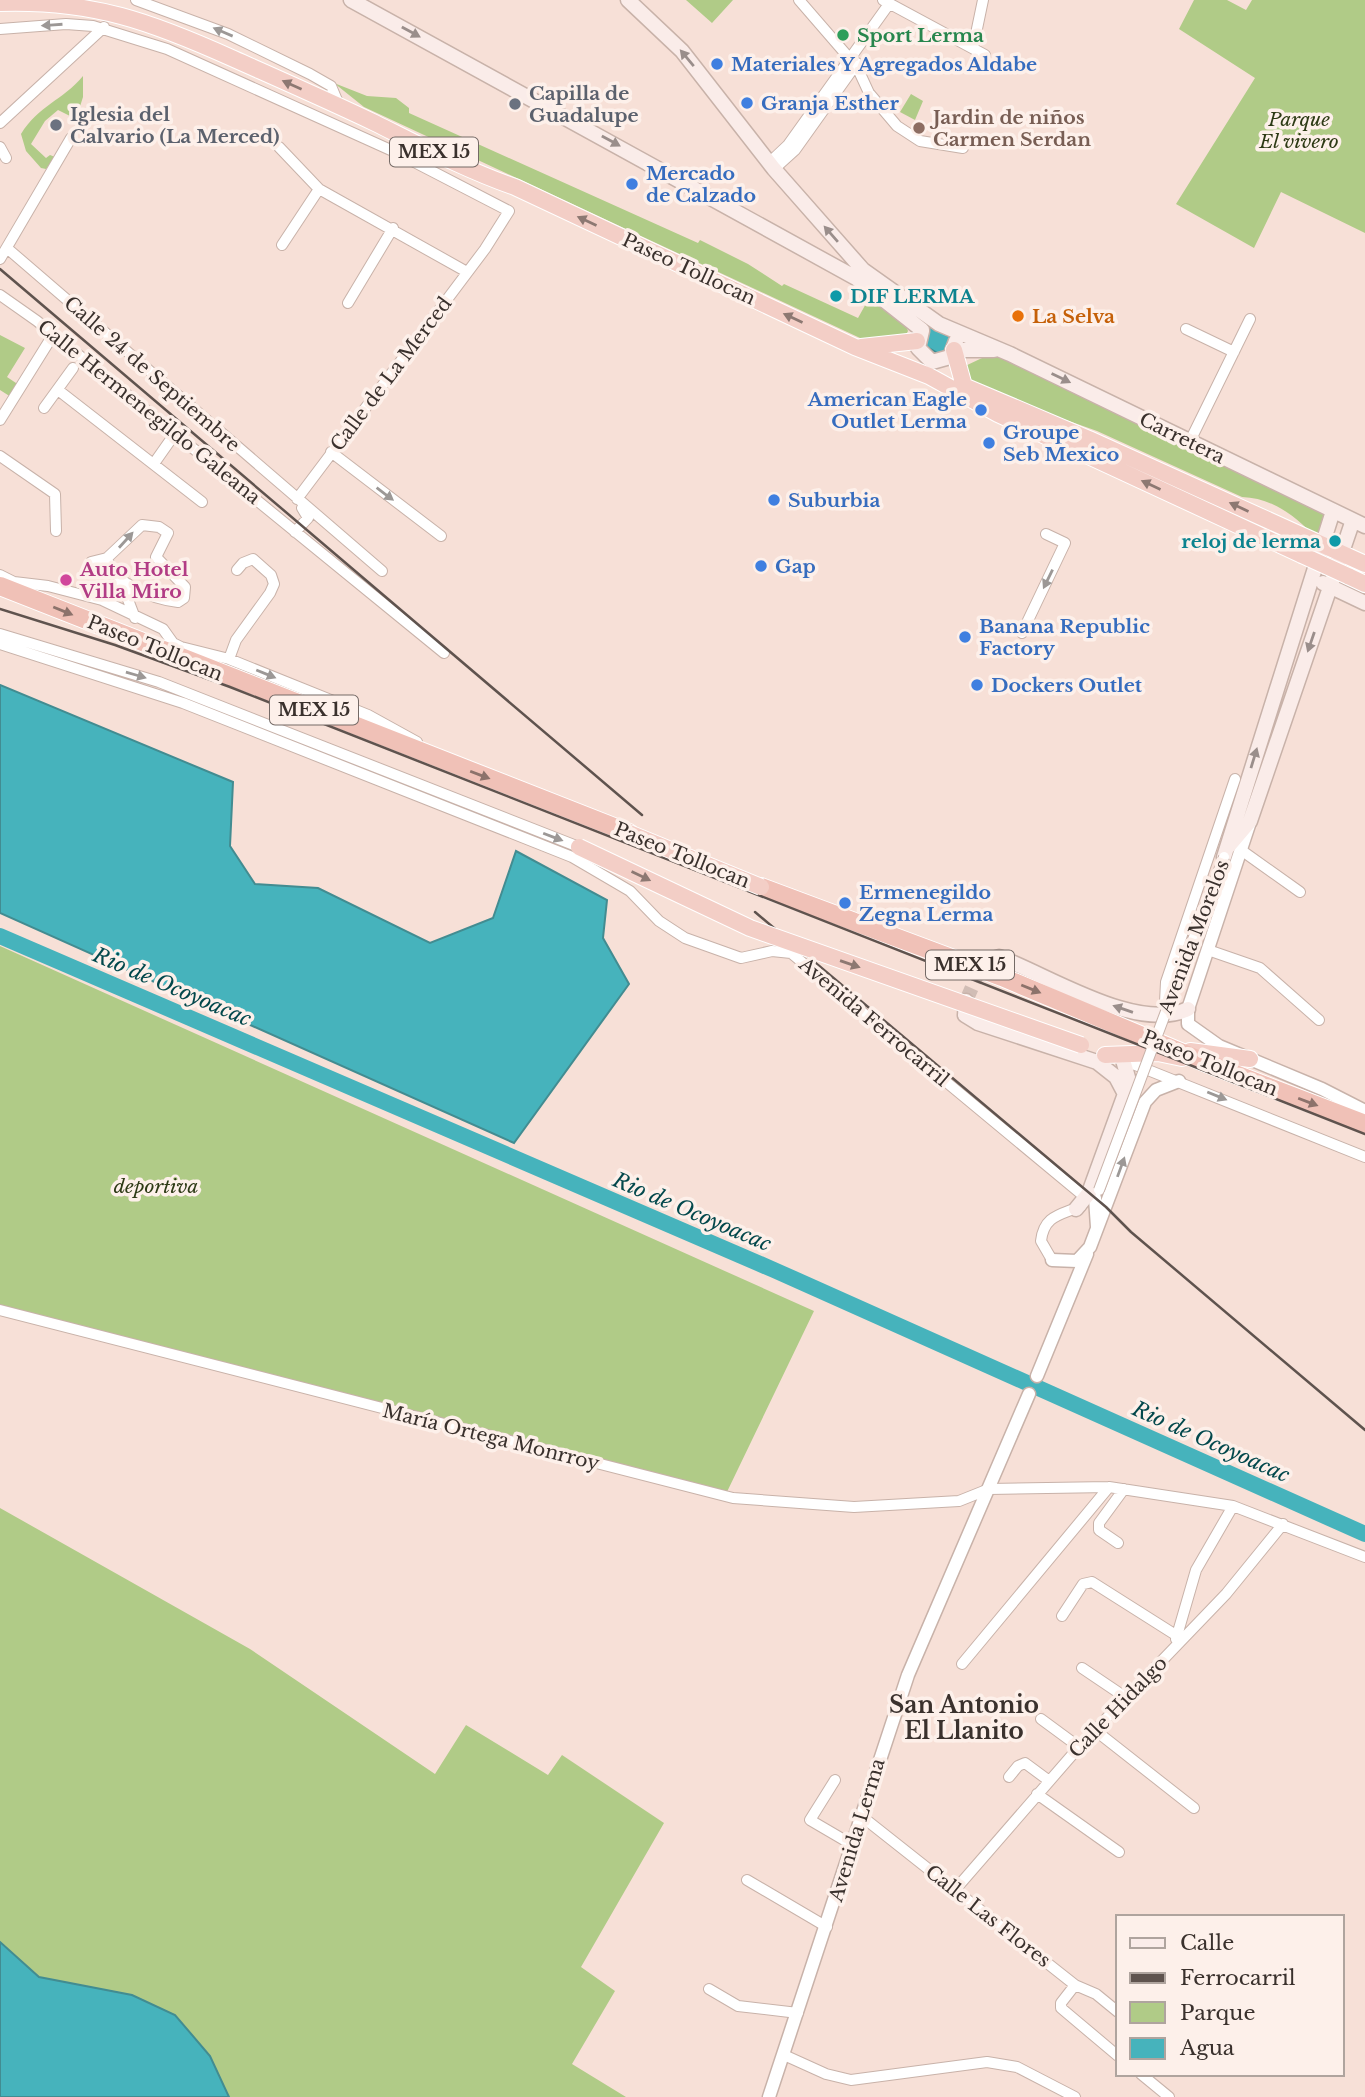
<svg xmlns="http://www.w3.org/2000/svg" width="1365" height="2097" viewBox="0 0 1365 2097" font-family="'Libre Baskerville',serif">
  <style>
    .green { fill: #b0cb87 }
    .water { fill: #46b3bc; stroke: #428c91; stroke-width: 2 }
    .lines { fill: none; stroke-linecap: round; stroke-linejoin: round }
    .river { stroke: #46b3bc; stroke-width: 16 }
    .secondary-tunnel { stroke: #d1bdb5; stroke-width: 14; stroke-dasharray: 14 7; stroke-linecap: butt }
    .minor-casing { stroke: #c8b2a9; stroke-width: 12 }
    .tertiary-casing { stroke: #c8b2a9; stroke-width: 15 }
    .secondary-casing { stroke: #c8b2a9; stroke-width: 17 }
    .trunk-casing { stroke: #fff; stroke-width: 18 }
    .motorway-casing { stroke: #fff; stroke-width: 20 }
    .minor { stroke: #fff; stroke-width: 10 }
    .tertiary { stroke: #fff; stroke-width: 12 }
    .secondary { stroke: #faece9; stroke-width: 14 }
    .trunk { stroke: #f3cec6; stroke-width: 16 }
    .motorway { stroke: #f0c1b7; stroke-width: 18 }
    .rail { stroke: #5f534e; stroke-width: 2.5 }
    .minor-bridge-casing { stroke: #c8b2a9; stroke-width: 12; stroke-linecap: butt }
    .trunk-bridge-casing { stroke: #fff; stroke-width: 18; stroke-linecap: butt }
    .minor-bridge { stroke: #fff; stroke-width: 10 }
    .trunk-bridge { stroke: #f3cec6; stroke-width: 16 }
    .oneway { fill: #9c9896 }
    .oneway2 { fill: #9a8e8b }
    .oneway3 { fill: #8d7872 }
    .oneway4 { fill: #8c726b }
    .leisure-dot { fill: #2e9e5b; stroke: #fdf0ea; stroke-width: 2.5 }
    .shop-dot { fill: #3f7fe0; stroke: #fdf0ea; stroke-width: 2.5 }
    .worship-dot { fill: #6b7280; stroke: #fdf0ea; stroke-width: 2.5 }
    .education-dot { fill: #8d6e63; stroke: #fdf0ea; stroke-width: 2.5 }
    .culture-dot { fill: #0f9aa8; stroke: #fdf0ea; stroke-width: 2.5 }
    .food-dot { fill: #e8710a; stroke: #fdf0ea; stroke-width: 2.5 }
    .hotel-dot { fill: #d1479c; stroke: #fdf0ea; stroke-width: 2.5 }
    .labels { text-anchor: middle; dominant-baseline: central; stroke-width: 7; stroke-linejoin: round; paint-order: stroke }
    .shield { fill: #fdf0ea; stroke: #746a66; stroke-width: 2 }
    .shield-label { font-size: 18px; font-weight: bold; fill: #3a312d }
    .leisure-label { font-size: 19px; font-weight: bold; fill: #27864d; stroke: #fdf0ea; text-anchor: start }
    .shop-label { font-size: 19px; font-weight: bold; fill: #366cbe; stroke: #fdf0ea; text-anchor: start }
    .worship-label { font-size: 19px; font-weight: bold; fill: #5b616d; stroke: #fdf0ea; text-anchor: start }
    .education-label { font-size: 19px; font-weight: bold; fill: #785e54; stroke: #fdf0ea; text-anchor: start }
    .park-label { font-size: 19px; font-style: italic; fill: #2d3a15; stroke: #fdf0ea }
    .street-label { font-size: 19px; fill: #3a312d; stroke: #fdf0ea }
    .culture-label { font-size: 19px; font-weight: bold; fill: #0d838f; stroke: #fdf0ea; text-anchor: start }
    .food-label { font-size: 19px; font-weight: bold; fill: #c56008; stroke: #fdf0ea; text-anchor: start }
    .hotel-label { font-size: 19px; font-weight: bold; fill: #b23c85; stroke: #fdf0ea; text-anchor: start }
    .water-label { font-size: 21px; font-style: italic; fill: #03484c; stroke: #fdf0ea }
    .quarter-label { font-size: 23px; font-weight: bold; fill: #3a312d; stroke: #fdf0ea }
  </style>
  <rect width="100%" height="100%" fill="#f7e0d7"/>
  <path class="green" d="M686,0H733L712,23Z
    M1194,0H1227L1246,10L1252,0H1365V233L1281,192L1254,248L1176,204L1255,78L1179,29Z
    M83,76V97L76,119L58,110L45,121L31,144L46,158L50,155L55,157L46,169L41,168L26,151L21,134C39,105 62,101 83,76Z
    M334,83L367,96L396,98L409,108V113L698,243L700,240L748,264L782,286L784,284L858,318L868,300L904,321L908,331L904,339L875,345L364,107Z
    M911,94L923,101L915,120L900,112Z
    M0,335L25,348L7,377L19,385L11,397L0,390Z
    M999,350L1335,512L1323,546C1302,521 1276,498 1242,497L1097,431L973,387L963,367Z
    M0,946L814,1311L725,1496L0,1306Z
    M0,1508L250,1649L435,1774L466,1725L548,1775L562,1755L664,1823L581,1967L615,1991L572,2064L626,2097H229L132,1995L39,1977L0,1942Z"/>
  <path class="water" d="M932,327L950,337L948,351L939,354L924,345L928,328Z
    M0,685L233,782L230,846L255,884L318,888L430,943L493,918L516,851L607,900L603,938L629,984L514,1143L0,913Z
    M0,1942L39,1977L132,1995L175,2015L210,2056L229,2097H0Z"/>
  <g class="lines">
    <path class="river" d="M0,936L774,1270L1365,1534"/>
    <path class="secondary-tunnel" d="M966,1001L983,962"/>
    <defs>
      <path id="minor" d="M136,0L228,34L310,74L331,86L339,105
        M799,0L857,67L869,93L897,126L920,141L963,148
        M883,0L985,55
        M0,29L66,24L93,26L167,49L395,152L509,211L485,249L297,499
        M973,48L983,0
        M0,123L104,27
        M0,147L6,158
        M279,147L319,189L467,272
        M771,161L788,145L889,4
        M774,169L795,150L857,63
        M282,245L319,189
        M8,249L382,571
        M0,259L71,138
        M0,295L37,321L444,653
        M348,303L393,228
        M1186,329L1234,352
        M58,390L202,502
        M44,408L73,368
        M0,420L53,335
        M1190,441L1250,319
        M331,452L441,536
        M0,456L55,494L56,531
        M155,462L174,435
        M295,532L308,518L302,508
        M91,562L107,558L142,525L159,527L168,533L156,557L185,587L184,598L178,602C153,599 114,585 107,558
        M0,575L14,582L48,586L102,600L163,629L173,643L181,647L229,659L368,715L417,742
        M128,584L127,597L135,618
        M102,600L113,595L122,581
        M1022,633L1065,543L1046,534
        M0,634L159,682L579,847
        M0,644L183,703L572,857L630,891L659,921L685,938L741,958L772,951L791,953L1086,1198
        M229,659L236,640L270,593L274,584L271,575L253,559L243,563L237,570
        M1241,850L1300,892
        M1208,950L1260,968L1319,1020
        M1171,1009L1165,1002L1166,982L1235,779
        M1123,1060L1365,1157
        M1052,1260L1041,1241C1044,1215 1061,1215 1081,1206
        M0,1310L733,1498L854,1507L959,1501L989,1489L1109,1487L1233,1506L1365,1557
        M1118,1543L1099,1530V1523L1124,1489
        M1062,1616L1083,1584L1092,1582L1182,1639
        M1176,1639L1196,1570L1233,1506
        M962,1664L1109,1487
        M1082,1668L1128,1699
        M1041,1719L1079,1747
        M1096,1731L1194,1808
        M1009,1777L1018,1766L1025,1763L1048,1780
        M835,1780L810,1820L851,1844
        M1037,1794L1119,1852
        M860,1815L1075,1985L1096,1994L1118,2012
        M747,1880L827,1927
        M954,1891L1079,1747L1226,1594L1283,1524
        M1075,1985L1061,2003V2008L1118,2056
        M709,1989L738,2006L798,2013
        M784,2055L826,2074L851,2080L987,2062L1017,2067L1075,2097
        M1141,2074L1169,2097"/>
      <path id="tertiary" d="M1250,822L1188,1009V1024L1219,1046L1322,1089L1365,1111
        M1095,1198L1097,1227
        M1052,1260L1077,1261L1090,1247L1145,1102L1156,1090L1179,1081
        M1037,1376L1087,1254
        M769,2097L908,1675L1029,1394"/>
      <path id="secondary" d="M351,0L856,278L922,330
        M628,0L682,51L774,169L863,270L939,324L1010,354L1365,526
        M922,331L918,348L932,362L950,357L956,341
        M954,350H994
        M1323,583L1365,603
        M1228,847L1250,821L1353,520
        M1224,857L1333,511
        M983,962L999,957C1050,976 1137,1033 1188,1009
        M966,1001L965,1015L978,1023L1097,1062L1116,1077L1125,1094
        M1076,1209L1089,1193L1125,1094L1129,1081L1123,1060"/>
      <path id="trunk" d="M0,3C93,0 152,22 234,59C281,80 329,101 375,123C421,146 466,170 515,187L855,347L929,376L998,414L1302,555
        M861,347L917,341
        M954,350L964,386L1089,439L1365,564
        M1348,576L1365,584
        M1190,1051L1250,1059
        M1105,1055L1158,1053L1182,1058"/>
      <path id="motorway" d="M0,586L629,833
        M761,887L1002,977L1209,1064L1365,1124"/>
    </defs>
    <use href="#minor" class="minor-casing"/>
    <use href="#tertiary" class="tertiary-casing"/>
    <use href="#secondary" class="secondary-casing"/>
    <use href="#trunk" class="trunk-casing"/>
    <use href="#motorway" class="motorway-casing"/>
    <use href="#minor" class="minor"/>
    <use href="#tertiary" class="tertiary"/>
    <use href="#secondary" class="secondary"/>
    <use href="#trunk" class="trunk"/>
    <use href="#motorway" class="motorway"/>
    <path class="rail" d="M0,269L642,815
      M0,609L115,645L230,687L1365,1134
      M755,912L1106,1207L1131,1232L1365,1430"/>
    <defs>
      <path id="minor-bridge" d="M1099,1190L1224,857"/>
      <path id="trunk-bridge" d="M1302,555L1348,576
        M629,833L761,887
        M579,847L750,928L1081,1045"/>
    </defs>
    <use href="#minor-bridge" class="minor-bridge-casing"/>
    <use href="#trunk-bridge" class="trunk-bridge-casing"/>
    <use href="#minor-bridge" class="minor-bridge"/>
    <use href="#trunk-bridge" class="trunk-bridge"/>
  </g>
  <defs><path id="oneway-solid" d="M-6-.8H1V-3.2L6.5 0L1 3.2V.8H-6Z" transform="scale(1.75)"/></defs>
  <g class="oneway">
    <use href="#oneway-solid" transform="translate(52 25) rotate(176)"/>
    <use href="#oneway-solid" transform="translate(223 32) rotate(-157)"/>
    <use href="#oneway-solid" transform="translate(385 494) rotate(37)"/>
    <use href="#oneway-solid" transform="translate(126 540) rotate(-48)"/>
    <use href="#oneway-solid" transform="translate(1048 579) rotate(116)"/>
    <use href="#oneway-solid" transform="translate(266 674) rotate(22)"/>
    <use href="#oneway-solid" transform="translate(136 675) rotate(16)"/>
    <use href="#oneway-solid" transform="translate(553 837) rotate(21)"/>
    <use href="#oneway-solid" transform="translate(1217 1096) rotate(22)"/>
    <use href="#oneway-solid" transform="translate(1121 1167) rotate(-70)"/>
  </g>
  <g class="oneway2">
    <use href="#oneway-solid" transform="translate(411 32) rotate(29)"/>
    <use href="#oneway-solid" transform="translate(687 58) rotate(-130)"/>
    <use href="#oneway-solid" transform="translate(611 141) rotate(29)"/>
    <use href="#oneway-solid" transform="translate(831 234) rotate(-131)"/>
    <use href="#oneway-solid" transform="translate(1061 378) rotate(26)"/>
    <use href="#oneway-solid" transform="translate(1311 642) rotate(109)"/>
    <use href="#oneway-solid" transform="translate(1254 758) rotate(-73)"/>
    <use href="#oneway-solid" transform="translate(1123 1009) rotate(-161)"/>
  </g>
  <g class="oneway3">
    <use href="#oneway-solid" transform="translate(292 85) rotate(-156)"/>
    <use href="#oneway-solid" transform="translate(587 221) rotate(-155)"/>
    <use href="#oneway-solid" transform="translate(793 318) rotate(-155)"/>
    <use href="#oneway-solid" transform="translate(1151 485) rotate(-155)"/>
    <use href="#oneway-solid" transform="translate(1239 507) rotate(-155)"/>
    <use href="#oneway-solid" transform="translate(641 876) rotate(26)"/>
    <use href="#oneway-solid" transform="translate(850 964) rotate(19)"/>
  </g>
  <g class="oneway4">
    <use href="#oneway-solid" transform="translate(63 611) rotate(22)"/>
    <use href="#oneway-solid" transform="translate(480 775) rotate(21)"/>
    <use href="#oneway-solid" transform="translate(1031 989) rotate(22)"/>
    <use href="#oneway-solid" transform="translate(1308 1102) rotate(21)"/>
  </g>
  <circle class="leisure-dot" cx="843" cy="35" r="7"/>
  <g class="shop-dot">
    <circle cx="717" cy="64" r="7"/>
    <circle cx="747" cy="103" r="7"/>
    <circle cx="632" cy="184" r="7"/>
    <circle cx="981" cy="410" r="7"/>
    <circle cx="989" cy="443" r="7"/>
    <circle cx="774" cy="500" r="7"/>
    <circle cx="761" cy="566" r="7"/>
    <circle cx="965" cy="637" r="7"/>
    <circle cx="977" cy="685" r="7"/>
    <circle cx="845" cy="903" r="7"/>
  </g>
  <g class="worship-dot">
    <circle cx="515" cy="104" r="7"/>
    <circle cx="56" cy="125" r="7"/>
  </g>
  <circle class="education-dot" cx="919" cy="128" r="7"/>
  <g class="culture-dot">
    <circle cx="836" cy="296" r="7"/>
    <circle cx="1335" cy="541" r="7"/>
  </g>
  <circle class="food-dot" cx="1018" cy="316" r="7"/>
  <circle class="hotel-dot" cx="66" cy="580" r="7"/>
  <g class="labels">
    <g class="shield">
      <rect x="390" y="137.5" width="88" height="29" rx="5"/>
      <rect x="270" y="695.5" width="88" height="29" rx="5"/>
      <rect x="926" y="950.5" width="88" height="29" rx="5"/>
    </g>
    <g class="shield-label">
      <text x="434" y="152">MEX 15</text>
      <text x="314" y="710">MEX 15</text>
      <text x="970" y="965">MEX 15</text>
    </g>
    <g class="leisure-label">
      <text x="857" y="35">Sport Lerma</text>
    </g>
    <g class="shop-label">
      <text x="731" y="64">Materiales Y Agregados Aldabe</text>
      <text x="761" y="103">Granja Esther</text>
      <text x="646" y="173">Mercado<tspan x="646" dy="22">de Calzado</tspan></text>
      <text x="967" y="399" text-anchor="end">American Eagle<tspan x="967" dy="22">Outlet Lerma</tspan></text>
      <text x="1003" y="432">Groupe<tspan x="1003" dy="22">Seb Mexico</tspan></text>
      <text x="788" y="500">Suburbia</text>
      <text x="775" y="566">Gap</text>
      <text x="979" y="626">Banana Republic<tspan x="979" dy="22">Factory</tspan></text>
      <text x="991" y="685">Dockers Outlet</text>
      <text x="859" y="892">Ermenegildo<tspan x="859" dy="22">Zegna Lerma</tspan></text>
    </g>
    <g class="worship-label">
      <text x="529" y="93">Capilla de<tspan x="529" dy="22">Guadalupe</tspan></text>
      <text x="70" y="114">Iglesia del<tspan x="70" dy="22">Calvario (La Merced)</tspan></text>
    </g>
    <g class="education-label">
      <text x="933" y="117">Jardin de niños<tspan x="933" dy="22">Carmen Serdan</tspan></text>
    </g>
    <g class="park-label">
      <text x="1299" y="119">Parque<tspan x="1299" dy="22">El vivero</tspan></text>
      <text x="156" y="1186">deportiva</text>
    </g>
    <g class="street-label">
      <text transform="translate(689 269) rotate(25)">Paseo Tollocan</text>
      <text transform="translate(152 374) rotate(41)">Calle 24 de Septiembre</text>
      <text transform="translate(391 374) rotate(-53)">Calle de La Merced</text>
      <text transform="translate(149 412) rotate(39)">Calle Hermenegildo Galeana</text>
      <text transform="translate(1182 438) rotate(26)">Carretera</text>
      <text transform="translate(155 648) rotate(22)">Paseo Tollocan</text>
      <text transform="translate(682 855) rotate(22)">Paseo Tollocan</text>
      <text transform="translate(1194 937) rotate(-69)">Avenida Morelos</text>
      <text transform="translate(874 1022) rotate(40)">Avenida Ferrocarril</text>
      <text transform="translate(1210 1063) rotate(22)">Paseo Tollocan</text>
      <text transform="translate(491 1437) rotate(14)">María Ortega Monrroy</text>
      <text transform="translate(1118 1707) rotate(-46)">Calle Hidalgo</text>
      <text transform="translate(857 1830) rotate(-73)">Avenida Lerma</text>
      <text transform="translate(988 1916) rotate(38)">Calle Las Flores</text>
    </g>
    <g class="culture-label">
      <text x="850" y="296">DIF LERMA</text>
      <text x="1321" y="541" text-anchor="end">reloj de lerma</text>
    </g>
    <g class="food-label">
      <text x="1032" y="316">La Selva</text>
    </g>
    <g class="hotel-label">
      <text x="80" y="569">Auto Hotel<tspan x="80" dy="22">Villa Miro</tspan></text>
    </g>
    <g class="water-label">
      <text transform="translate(172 987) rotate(23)">Rio de Ocoyoacac</text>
      <text transform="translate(692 1212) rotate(23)">Rio de Ocoyoacac</text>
      <text transform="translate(1211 1442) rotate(24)">Rio de Ocoyoacac</text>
    </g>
    <g class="quarter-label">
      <text x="964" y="1705">San Antonio<tspan x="964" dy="26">El Llanito</tspan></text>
    </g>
  </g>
  <rect x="1116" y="1915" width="228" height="161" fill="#fdf0ea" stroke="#afa49e" stroke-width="2"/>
  <rect x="1130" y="1938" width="35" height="10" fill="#faece9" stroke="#afa49e" stroke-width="2"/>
  <text x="1180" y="1950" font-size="21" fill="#3a312d">Calle</text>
  <rect x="1130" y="1973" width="35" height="10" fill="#5f534e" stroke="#afa49e" stroke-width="2"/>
  <text x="1180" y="1985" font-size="21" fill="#3a312d">Ferrocarril</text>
  <rect x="1130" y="2002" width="35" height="21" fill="#b0cb87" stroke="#afa49e" stroke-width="2"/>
  <text x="1180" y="2020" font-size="21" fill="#3a312d">Parque</text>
  <rect x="1130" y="2038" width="35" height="21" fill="#46b3bc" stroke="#afa49e" stroke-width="2"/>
  <text x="1180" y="2055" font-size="21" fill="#3a312d">Agua</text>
</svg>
